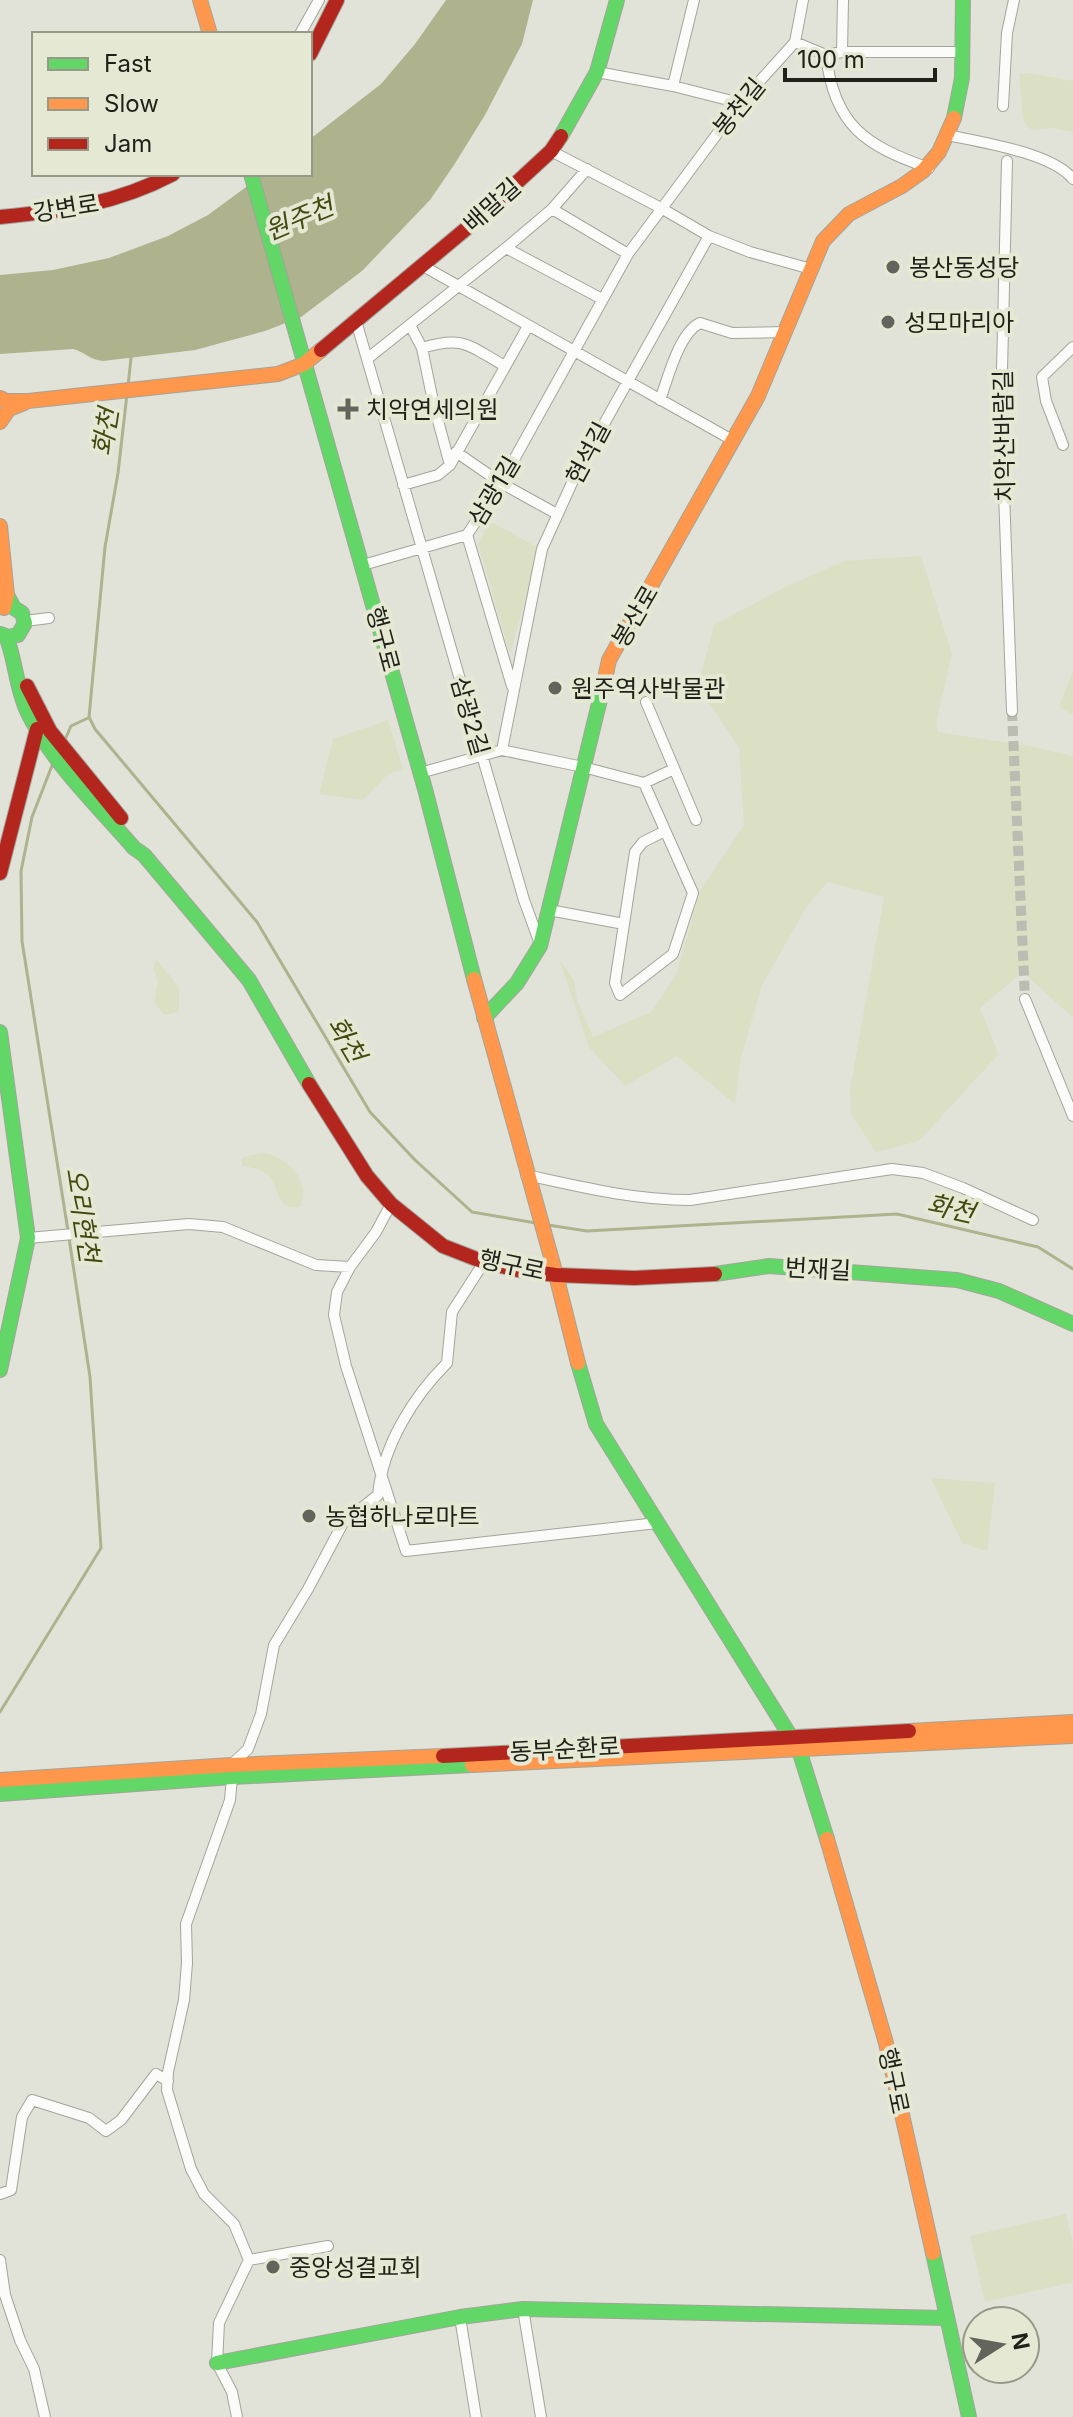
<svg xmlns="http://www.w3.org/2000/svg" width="1073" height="2417" viewBox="0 0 1073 2417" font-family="Inter,'Noto Sans KR',sans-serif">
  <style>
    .green { fill: #dbdfc3 }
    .water { fill: #aeb28d }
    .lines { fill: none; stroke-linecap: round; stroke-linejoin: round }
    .stream { stroke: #aeb28d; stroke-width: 3 }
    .street-tunnel { stroke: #bbbcb2; stroke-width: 10; stroke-dasharray: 10 5; stroke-linecap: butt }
    .street-casing { stroke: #a3a49b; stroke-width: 12 }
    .fast-casing { stroke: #a3a49b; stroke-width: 16 }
    .slow-casing { stroke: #a3a49b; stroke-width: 16 }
    .jam-casing { stroke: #a3a49b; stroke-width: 16 }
    .street { stroke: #fbfbf9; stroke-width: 10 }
    .fast { stroke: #63d668; stroke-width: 14 }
    .slow { stroke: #ff974d; stroke-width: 14 }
    .jam { stroke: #b3261e; stroke-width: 14 }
    .poi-dot { fill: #63645b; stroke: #e5e8d3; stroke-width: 3 }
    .labels { text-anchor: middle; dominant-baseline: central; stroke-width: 8; stroke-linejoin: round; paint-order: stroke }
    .street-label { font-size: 24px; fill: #1f2018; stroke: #e5e8d3 }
    .poi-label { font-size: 24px; fill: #1f2018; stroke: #e5e8d3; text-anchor: start }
    .water-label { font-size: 26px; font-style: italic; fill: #444910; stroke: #e5e8d3 }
  </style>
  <rect width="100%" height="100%" fill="#e2e3d8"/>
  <path class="green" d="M1028,73L1073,81V132L1052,128L1033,130L1027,127L1023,118L1019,74Z
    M490,521L540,549L510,654L478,544Z
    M921,556L952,654L936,724L938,732L1029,746L1073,756V1018L1023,972L980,1008L999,1054L919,1141L876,1152L851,1114L850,1090L884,897L828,882L807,906L762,985L741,1058L735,1104L677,1056L625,1086L589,1047L559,959L574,980L577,1000L593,1037L651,1012L676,975L700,891L744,825L739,748L698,686L714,625L783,588L844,561Z
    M1073,671V715L1059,707Z
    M388,720L403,769L388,774L363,800L319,794L333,739Z
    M156,959L179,987V1012L164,1015L154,1002L158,981L153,969Z
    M262,1153C286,1155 312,1181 300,1207C273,1211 281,1185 267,1174C260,1168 251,1168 243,1166L241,1160L243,1157Z
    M931,1478L995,1483L987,1551L962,1543Z
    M1066,2214L1073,2244V2282L985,2302L970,2236Z"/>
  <path class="water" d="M446,0H533L522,44L485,115L454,165L430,200L362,271L301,317L265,331L195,350L103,361C88,359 87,353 73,349L0,354V275L53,270L109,258L168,236L208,215L264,174H310V139L381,84L415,44Z"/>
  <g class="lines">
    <path class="stream" d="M128,386L131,358
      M127,394L118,473L105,547L89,717L95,729L257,922L370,1112L415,1160L472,1212L536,1223
      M64,742L71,726L88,718
      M53,763L32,817L21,871L22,941L68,1231
      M548,1225L587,1231L897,1214L1038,1247L1073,1269
      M0,1712L101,1548L90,1377L69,1238"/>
    <path class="street-tunnel" d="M1012,711L1025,999"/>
    <defs>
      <path id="street" d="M300,34L319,0
        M795,42L826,55L842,52H964
        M842,52L843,0
        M826,55C834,126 866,146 929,168
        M597,72L673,86L740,103
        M673,86L694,0
        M1003,106L1007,33L1014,0
        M947,135C981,142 1052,153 1073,179
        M551,151L661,208L709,236L750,252L811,269
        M1007,161L1001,412L1012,711
        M552,209L628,254
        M506,248L602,299
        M423,266L734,441
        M356,321L524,900L540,944
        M410,325L422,348L434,406L450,465
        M422,348C464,335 469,346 505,366
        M367,359L506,248L552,209L587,169
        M660,400C668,378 679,333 700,323L732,333L786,332
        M1063,445L1046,401L1042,377L1073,347
        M456,452L501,483L557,514
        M403,485L438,475L450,465L528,326
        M467,535L512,686
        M363,565L467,535L501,483L628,254L740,103L795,42L803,0
        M25,621L49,618
        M646,702L696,820
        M502,750L542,549L576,474L709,236
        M420,773L502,750L583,767L644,783L674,769
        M644,783L693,893L673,954L620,995L615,983L635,852L643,842L665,831
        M549,910L624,924
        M1025,999L1073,1116
        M526,1175C581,1187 634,1200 690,1200L892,1169L923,1173L963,1188L1033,1220
        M28,1238L189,1224L223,1227L316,1265L350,1267L376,1232L391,1204
        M350,1267L337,1292L334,1315L346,1366L406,1551L657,1523
        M231,1765L248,1749L261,1714L274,1645L308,1589L343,1523L378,1495C383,1445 413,1397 447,1363L452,1312L484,1262
        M232,1777L230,1800L186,1924L187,1963L184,2000L168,2072L167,2090L191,2169L204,2194L234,2224L249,2260L219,2323L217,2363L232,2392L237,2417
        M0,2194L11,2190L22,2117L32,2100L89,2118L106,2131L121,2120L156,2074L168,2081
        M0,2260L5,2295L20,2340L34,2369L45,2417
        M249,2260L328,2246
        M523,2309L541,2417
        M460,2317L476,2417"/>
      <path id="fast" d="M954,118L962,78L963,0
        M561,136L597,72L617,0
        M251,174L425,789L474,979
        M1,634L8,637L18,635L25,623L22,613L14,608L7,595
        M6,636C16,661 16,689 28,713C53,764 97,805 134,848L144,855L249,980L309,1084
        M484,1018L517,983L540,946L604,683
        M0,1032L28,1238L0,1370
        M715,1274L769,1266L957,1280L999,1291L1073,1324
        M578,1363L596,1424L799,1750L827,1839
        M0,1794L232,1777L472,1765
        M933,2253L969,2417
        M217,2363L460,2317L523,2309L946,2318"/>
      <path id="slow" d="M200,0L210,34
        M0,398L6,401H28L278,374L304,364L321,350
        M0,422L9,409L24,403
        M0,526L7,595L4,608
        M604,683L609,660L758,396L823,241L849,214L902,186L923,171L939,152L954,118
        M474,979L556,1275L578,1363
        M909,1731L1073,1722
        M472,1765L1073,1736
        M0,1780L231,1765L443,1756
        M827,1839L886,2043L933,2253"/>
      <path id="jam" d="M310,54L337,0
        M0,217C63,211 116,204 173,174
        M321,350L473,223L551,151L561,136
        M27,686L50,731L121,818
        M0,873L37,729
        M309,1084L367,1176L391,1204L443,1246L484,1262L518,1270L556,1275L634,1278L715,1274
        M443,1756L909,1731"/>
    </defs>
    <use href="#street" class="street-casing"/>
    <use href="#fast" class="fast-casing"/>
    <use href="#slow" class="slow-casing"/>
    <use href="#jam" class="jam-casing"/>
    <use href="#street" class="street"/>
    <use href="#fast" class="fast"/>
    <use href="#slow" class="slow"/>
    <use href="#jam" class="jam"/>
  </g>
  <g class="poi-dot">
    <circle cx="893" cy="267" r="8"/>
    <circle cx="888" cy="322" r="8"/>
    <path d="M344 397h8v8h8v8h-8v8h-8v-8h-8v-8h8z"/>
    <circle cx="555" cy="688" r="8"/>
    <circle cx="309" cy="1516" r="8"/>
    <circle cx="273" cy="2267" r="8"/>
  </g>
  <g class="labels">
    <g class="street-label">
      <text transform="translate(739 107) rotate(-51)">봉천길</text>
      <text transform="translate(492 205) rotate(-42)">배말길</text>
      <text transform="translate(66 208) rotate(-9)">강변로</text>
      <text transform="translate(1004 436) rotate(-91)">치악산바람길</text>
      <text transform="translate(588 453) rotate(-62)">현석길</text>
      <text transform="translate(494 491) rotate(-59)">삼광1길</text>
      <text transform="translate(635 616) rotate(-60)">봉산로</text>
      <text transform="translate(383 639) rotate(75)">행구로</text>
      <text transform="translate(470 716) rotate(74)">삼광2길</text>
      <text transform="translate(512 1265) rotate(12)">행구로</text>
      <text transform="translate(818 1269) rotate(3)">번재길</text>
      <text transform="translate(565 1749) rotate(-3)">동부순환로</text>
      <text transform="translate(894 2081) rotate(78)">행구로</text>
    </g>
    <g class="poi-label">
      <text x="909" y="267">봉산동성당</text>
      <text x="904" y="322">성모마리아</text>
      <text x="366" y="409">치악연세의원</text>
      <text x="571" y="688">원주역사박물관</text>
      <text x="325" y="1516">농협하나로마트</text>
      <text x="289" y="2267">중앙성결교회</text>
    </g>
    <g class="water-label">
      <text transform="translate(299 218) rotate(-23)">원주천</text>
      <text transform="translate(105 432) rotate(-81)">화천</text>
      <text transform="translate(347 1039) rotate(59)">화천</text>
      <text transform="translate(951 1208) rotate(13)">화천</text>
      <text transform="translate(83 1215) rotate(81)">오리현천</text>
    </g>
  </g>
  <rect x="32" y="32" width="280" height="144" fill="#e5e8d3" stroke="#969888" stroke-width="2"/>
  <rect x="48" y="58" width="40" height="12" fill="#63d668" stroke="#969888" stroke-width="2"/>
  <text x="104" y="72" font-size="24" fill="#1f2018">Fast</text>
  <rect x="48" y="98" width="40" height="12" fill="#ff974d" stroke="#969888" stroke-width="2"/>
  <text x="104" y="112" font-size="24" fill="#1f2018">Slow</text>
  <rect x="48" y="138" width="40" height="12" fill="#b3261e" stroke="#969888" stroke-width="2"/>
  <text x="104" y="152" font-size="24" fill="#1f2018">Jam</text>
  <g transform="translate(1001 2345) rotate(79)"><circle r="38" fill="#e5e8d3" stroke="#969888" stroke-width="2"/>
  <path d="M0-6L14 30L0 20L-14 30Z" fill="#63645b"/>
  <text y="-12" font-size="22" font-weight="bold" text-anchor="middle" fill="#1f2018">N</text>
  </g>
  <path d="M785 68v12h150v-12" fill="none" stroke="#1f2018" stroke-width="4"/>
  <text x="797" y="68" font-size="24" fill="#1f2018" stroke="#e5e8d3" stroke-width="6" paint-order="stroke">100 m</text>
</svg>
